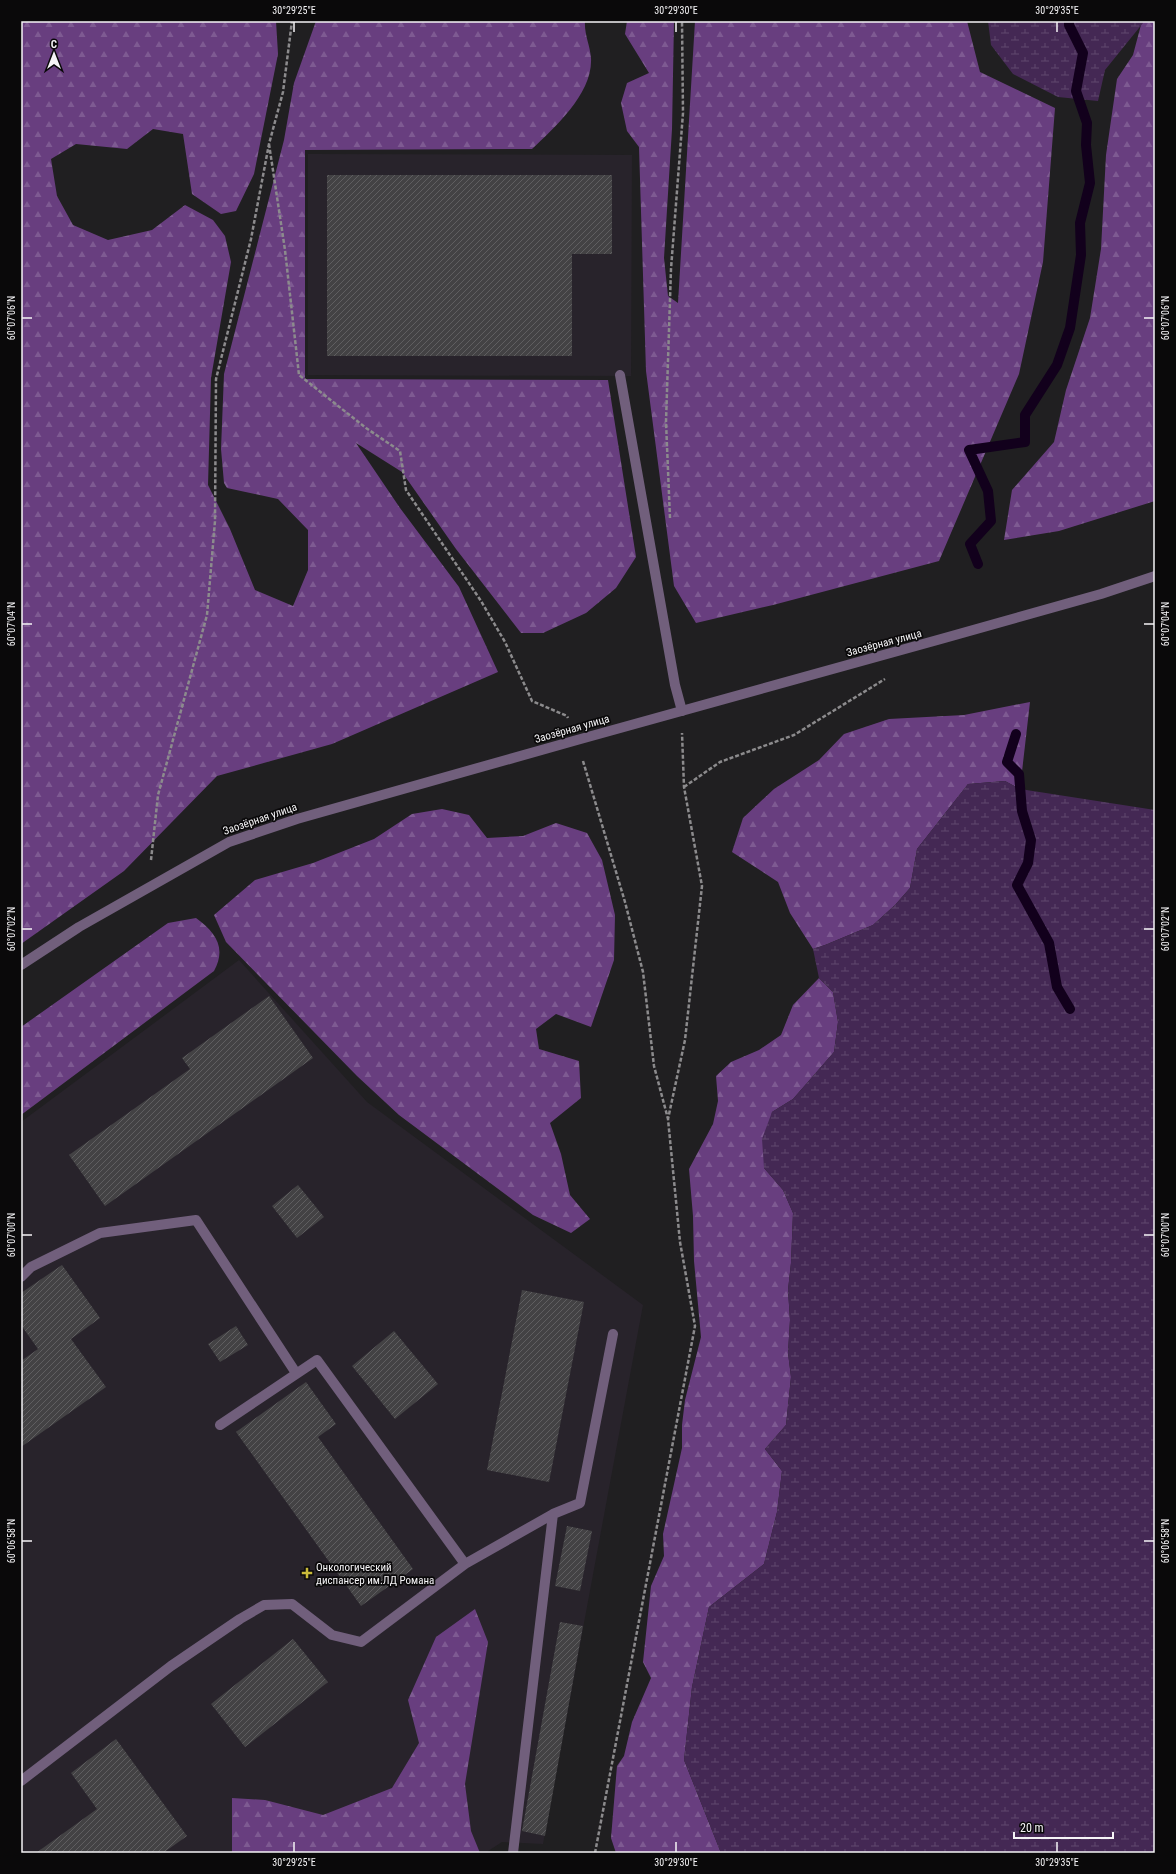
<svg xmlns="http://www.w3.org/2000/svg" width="1176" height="1874" viewBox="0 0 1176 1874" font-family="'Roboto Condensed',sans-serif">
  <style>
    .built { fill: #28232b }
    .forest { fill: url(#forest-firs) }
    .wetland { fill: url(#wetland-marsh) }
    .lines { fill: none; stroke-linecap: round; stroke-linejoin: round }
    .stream { stroke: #12001c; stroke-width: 10 }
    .building { fill: url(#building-hatch) }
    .path { stroke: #8c8b8d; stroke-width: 2.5; stroke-dasharray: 4 2; stroke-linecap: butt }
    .service { stroke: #715f7c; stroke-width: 10 }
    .minor { stroke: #715f7c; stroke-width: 10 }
    .ticks { fill: none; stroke: #f5f4f6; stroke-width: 1.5 }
    .poi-dot { fill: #c9ba3a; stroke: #0a090a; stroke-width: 1.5 }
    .labels { text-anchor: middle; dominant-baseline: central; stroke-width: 3.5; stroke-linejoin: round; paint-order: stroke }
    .street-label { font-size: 11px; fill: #f5f4f6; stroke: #0a090a }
    .poi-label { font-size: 11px; fill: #f5f4f6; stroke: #0a090a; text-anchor: start }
    .neatline { fill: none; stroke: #f5f4f6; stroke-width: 1.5 }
    .ticks-label { font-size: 10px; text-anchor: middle; fill: #f5f4f6 }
  </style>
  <defs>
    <pattern id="forest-firs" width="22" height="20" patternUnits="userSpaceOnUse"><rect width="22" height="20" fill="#683e7f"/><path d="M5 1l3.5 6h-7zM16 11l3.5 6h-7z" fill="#7e5a92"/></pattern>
    <pattern id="wetland-marsh" width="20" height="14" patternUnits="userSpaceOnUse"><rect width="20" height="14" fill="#442854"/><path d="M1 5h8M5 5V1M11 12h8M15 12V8" fill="none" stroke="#60486d"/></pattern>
    <pattern id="building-hatch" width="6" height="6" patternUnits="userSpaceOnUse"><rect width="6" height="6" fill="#434244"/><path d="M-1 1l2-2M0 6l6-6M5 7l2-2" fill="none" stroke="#5f5e60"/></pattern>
  </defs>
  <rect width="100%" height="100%" fill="#201f21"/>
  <path class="built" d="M308,154L632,155L631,376L308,375Z
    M239,960L367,1102L643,1305L543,1844L502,1842L485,1853H21V1122Z"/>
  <path class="forest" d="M21,21H276L278,54L254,174L236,211L221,214L192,194L183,134L153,129L127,149L76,144L51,159L57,196L73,225L108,240L152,230L185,205L213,220L225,236L231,262L211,378L208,485L230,529L255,590L293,606L308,570V530L278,499L227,488L224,483L221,449L224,374L284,140L294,83L316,21H585C584,34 590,45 591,58C593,93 555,127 532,149L305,150V379L608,380L636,557L616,588L586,613L543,633H521L456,549L402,472L356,443L400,508L459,587L498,672L332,744L217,776L124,871L21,944Z
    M627,21H674L672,129L664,258L668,296L678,303L695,21H967L980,72L1055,108L1043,262L1019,374L939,561L773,605L696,623L674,586L646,371L639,147L627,131L621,103L627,83L649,73L625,34Z
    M1142,21H1155V501L1059,531L1004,540L1012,490L1054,442L1066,390L1090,318L1101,249L1106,155L1117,79L1133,55Z
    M1030,702L1020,789L1005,781L968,784L917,849L910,888L895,905L873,925L825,945L813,949L790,913L778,882L732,852L743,818L774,789L819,760L844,734L889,719L964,715Z
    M442,809L469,815L487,838L523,836L556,823L587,833L602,860L615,915L614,960L591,1027L556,1014L536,1029L539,1049L579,1061L581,1098L550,1123L561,1154L570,1195L590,1219L571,1233L533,1215L399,1115L357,1076L226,942L214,915L255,880L313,863L374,839L412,814Z
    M196,918C215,932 227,947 214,971L21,1115V1027L168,923Z
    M819,978L833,992L838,1022L834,1052L793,1099L772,1112L764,1168L783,1190L793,1213L791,1263L788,1290L790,1320L788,1353L791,1377L786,1425L765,1449L782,1471L777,1512L764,1564L709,1607L692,1687L684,1760L721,1853H616L611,1838L617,1766L624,1756L632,1722L651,1678L643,1662L651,1586L664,1556L663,1534L682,1448V1425L685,1400L701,1337L694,1261L693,1216L689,1169L713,1124L718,1101L716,1076L731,1062L759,1050L781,1035L793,1005Z
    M475,1609L488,1642L465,1784L471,1831L480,1853H232V1798L265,1800L323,1815L392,1788L419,1743L408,1700L436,1637Z"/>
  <path class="wetland" d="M988,21H1142L1143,23L1105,70L1098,101L1058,97L1013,74L991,45Z
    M1005,781L1020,789L1155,810V1853H721L684,1760L692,1687L709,1607L764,1564L777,1512L782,1471L765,1449L786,1425L791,1377L788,1353L790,1320L788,1290L791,1263L793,1213L783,1190L764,1168L762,1139L772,1112L793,1099L834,1052L838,1022L833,992L819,978L813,949L825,945L873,925L895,905L910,888L917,849L968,784Z"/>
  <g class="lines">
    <path class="stream" d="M978,564L970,544L991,521L988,491L969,450L1025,442V415L1057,365L1070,328L1081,255L1080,223L1090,183L1086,145L1087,123L1076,91L1083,53L1069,25V21
      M1016,734L1007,762L1019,774L1022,811L1031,840L1028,863L1017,885L1049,943L1057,987L1070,1009"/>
  </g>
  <path class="building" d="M327,175H612V254H572V356H327Z
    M269,996L313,1058L105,1206L69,1155L190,1069L182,1058Z
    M298,1185L324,1217L297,1238L272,1206Z
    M62,1265L100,1318L71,1339L106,1387L21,1447V1361L38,1349L21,1325V1293Z
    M522,1290L584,1302L549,1482L487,1470Z
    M236,1326L248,1345L220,1362L208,1344Z
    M394,1331L438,1384L395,1419L352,1366Z
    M306,1382L336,1424L318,1437L413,1569L361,1606L236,1432Z
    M567,1526L592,1531L580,1591L555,1586Z
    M560,1622L583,1626L545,1836L522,1831Z
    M293,1639L328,1682L245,1747L211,1704Z
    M116,1739L187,1836L163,1853H36L97,1809L71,1773Z"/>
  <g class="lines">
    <path class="path" d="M269,144L285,250L299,375L366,428L400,451L406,490L481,601L505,642L532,701L567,716L568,718
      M670,518L666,422L671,269L683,113L682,21
      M583,761L625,902L643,972L654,1066L668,1119
      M684,787L720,762L794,735L885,679
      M151,860L158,795L207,615L215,521L216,379L251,239L269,144L283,92L292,21
      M595,1853L695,1326L680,1242L668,1119L685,1040L702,886L684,787L682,733"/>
    <path class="service" d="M620,375L675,685L682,711
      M21,1277L31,1267L100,1233L196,1220L296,1373
      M465,1564L553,1514L580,1503L613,1334
      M21,1781L171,1666L240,1619L264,1605L292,1604L332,1635L361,1642L465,1564L317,1360L220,1425
      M513,1853L553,1514"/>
    <path class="minor" d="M21,965L79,927L229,842L297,819L577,740L941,639L1101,594L1155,576"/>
  </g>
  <path class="ticks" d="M294,22V32M676,22V32M1057,22V32M22,318H32M1144,318H1154M22,624H32M1144,624H1154M22,929H32M1144,929H1154M22,1235H32M1144,1235H1154M22,1541H32M1144,1541H1154M294,1842V1852M676,1842V1852M1057,1842V1852"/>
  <path class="poi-dot" d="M305 1567h4v4h4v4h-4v4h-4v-4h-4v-4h4z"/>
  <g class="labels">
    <g class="street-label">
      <text transform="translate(884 643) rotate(-15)">Заозёрная улица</text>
      <text transform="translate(572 729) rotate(-16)">Заозёрная улица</text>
      <text transform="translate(260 819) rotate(-19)">Заозёрная улица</text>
    </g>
    <g class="poi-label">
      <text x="316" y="1567">Онкологический<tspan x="316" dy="13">диспансер им.ЛД Романа</tspan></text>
    </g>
  </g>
  <rect width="1176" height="1874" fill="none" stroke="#0a090a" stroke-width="44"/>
  <g transform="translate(54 54)" stroke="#0a090a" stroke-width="3" paint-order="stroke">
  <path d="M0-3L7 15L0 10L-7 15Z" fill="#f5f4f6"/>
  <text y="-6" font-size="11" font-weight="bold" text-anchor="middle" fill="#f5f4f6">С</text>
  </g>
  <path d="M1014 1832v6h99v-6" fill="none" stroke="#f5f4f6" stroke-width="2"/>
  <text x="1020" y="1832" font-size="12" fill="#f5f4f6" stroke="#0a090a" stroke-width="3" paint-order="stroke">20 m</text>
  <rect x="22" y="22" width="1132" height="1830" class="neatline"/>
  <g class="ticks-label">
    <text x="294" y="14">30°29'25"E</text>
    <text x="676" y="14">30°29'30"E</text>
    <text x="1057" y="14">30°29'35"E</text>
    <text transform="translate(11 318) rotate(-90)" y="4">60°07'06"N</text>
    <text transform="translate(1165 318) rotate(-90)" y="4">60°07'06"N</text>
    <text transform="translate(11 624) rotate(-90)" y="4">60°07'04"N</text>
    <text transform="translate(1165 624) rotate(-90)" y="4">60°07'04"N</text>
    <text transform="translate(11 929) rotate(-90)" y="4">60°07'02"N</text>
    <text transform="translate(1165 929) rotate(-90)" y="4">60°07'02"N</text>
    <text transform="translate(11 1235) rotate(-90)" y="4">60°07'00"N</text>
    <text transform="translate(1165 1235) rotate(-90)" y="4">60°07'00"N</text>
    <text transform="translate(11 1541) rotate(-90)" y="4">60°06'58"N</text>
    <text transform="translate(1165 1541) rotate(-90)" y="4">60°06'58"N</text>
    <text x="294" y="1866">30°29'25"E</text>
    <text x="676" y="1866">30°29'30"E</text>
    <text x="1057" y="1866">30°29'35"E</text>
  </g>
</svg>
